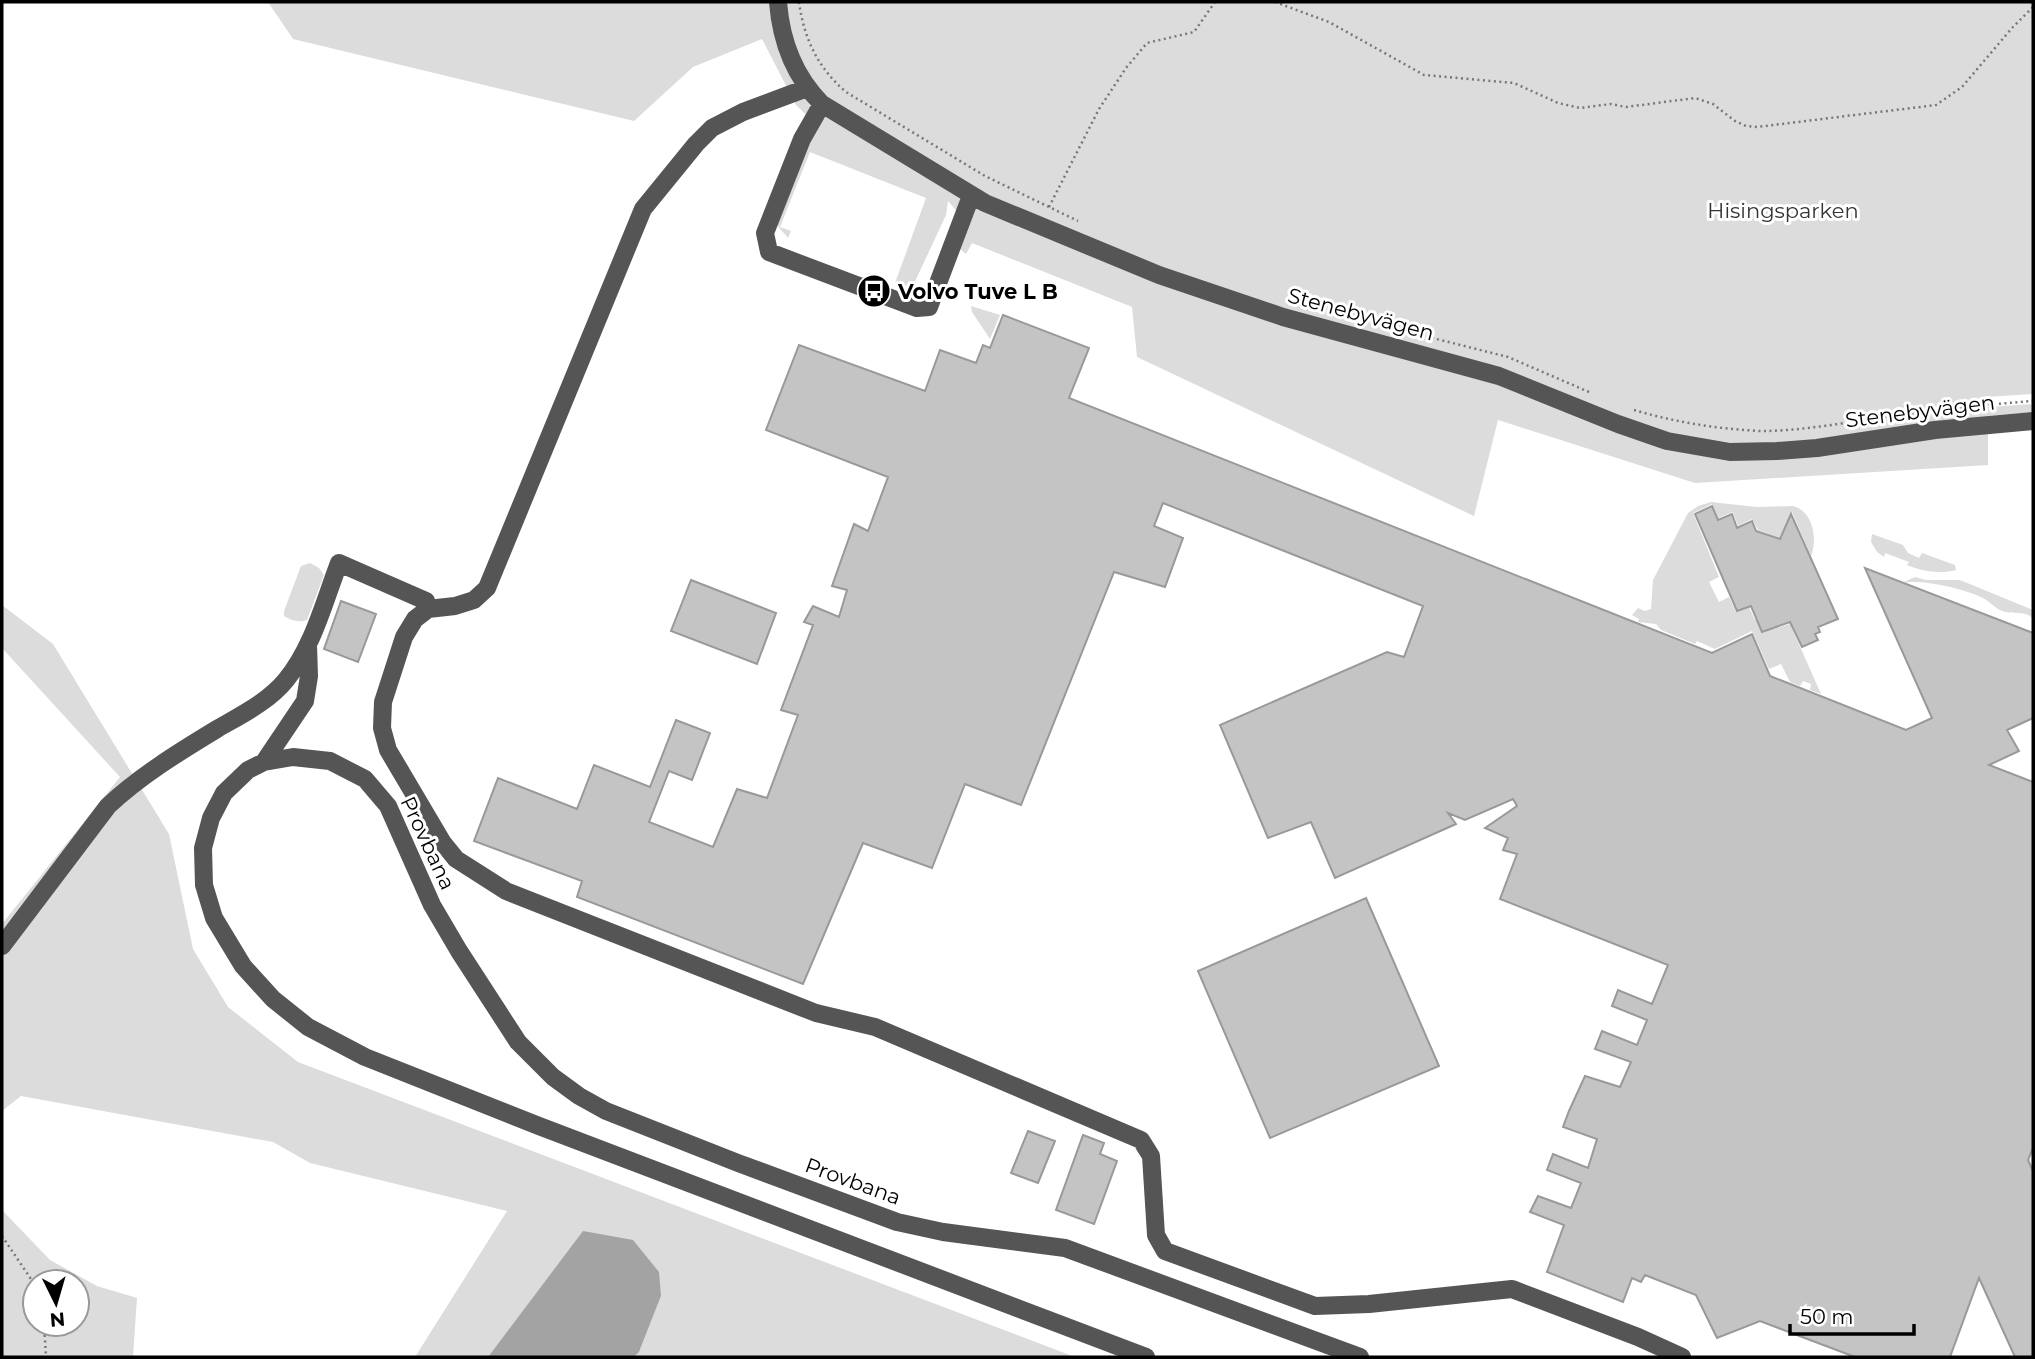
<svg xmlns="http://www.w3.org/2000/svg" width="2035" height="1359" viewBox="0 0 2035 1359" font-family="Montserrat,sans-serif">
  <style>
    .green { fill: #dcdcdc; fill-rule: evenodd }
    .water { fill: #a3a3a3 }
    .building { fill: #c4c4c4; stroke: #999; stroke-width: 2 }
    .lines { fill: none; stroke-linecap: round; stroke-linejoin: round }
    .path { stroke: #777; stroke-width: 2.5; stroke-dasharray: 2 3.5; stroke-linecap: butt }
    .minor { stroke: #555; stroke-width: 18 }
    .labels { text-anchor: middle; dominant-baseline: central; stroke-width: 6; stroke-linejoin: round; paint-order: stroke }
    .park-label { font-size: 21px; fill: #333; stroke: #fff }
    .poi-label { font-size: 21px; font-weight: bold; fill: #000; stroke: #fff; text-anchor: start }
    .street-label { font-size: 21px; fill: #000; stroke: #fff }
  </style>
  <rect width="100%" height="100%" fill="#fff"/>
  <path class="green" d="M268,2H2033V394L1987,397L1988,407L2033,404V412L1988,416V465L1695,483L1498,420L1474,516L1137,357L1132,307L972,243L966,254L960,249L968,224L948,201L946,215L912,288L895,283L926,198L810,152L780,227L791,231L788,238L777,225L805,143L818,126L796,105L762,39L693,67L634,121L293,39Z
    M971,306L1000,315L990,339L972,312Z
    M1711,502L1757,507L1793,506C1813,511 1818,539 1811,556L1792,512L1779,538L1758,530L1752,519L1738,526L1733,512L1718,518L1712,504L1693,513L1719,577L1709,582L1719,602L1729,597L1736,612L1749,607L1755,620L1767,616L1774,629L1790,624L1821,694L1810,690L1811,684L1803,681L1800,686L1790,682L1781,664L1769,669L1752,631L1715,649L1697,641L1695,644L1661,630L1656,624L1638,622L1639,619L1632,615L1638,608L1645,611L1651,609L1653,580L1688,513L1698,506Z
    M1872,534L1903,545L1908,553L1919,558L1922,553L1955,565L1956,570C1940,574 1923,572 1907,565L1909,562L1885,553L1884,557L1877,552L1871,542Z
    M310,563L319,568L324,575L307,620C300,623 290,620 284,616V611L301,566Z
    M1915,577L1926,580H1960L2033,610V618C2023,610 2013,615 2002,611C1995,608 1990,602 1983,598C1964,589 1923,579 1902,583Z
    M2,605L53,644L169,834L193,949L228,1007L298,1062L1075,1357H634L639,1352L661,1296L583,1232L488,1357H415L507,1211L310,1163L273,1142L21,1096L2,1111V924L120,777L2,648Z
    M2,1210L50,1260L97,1286L137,1298L133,1357H2ZM35,1282H77V1324H35Z"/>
  <path class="water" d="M583,1231L633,1240L659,1272L661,1296L639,1352L634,1357H488Z"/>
  <path class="building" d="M1003,315L1089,348L1069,398L1712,653L1752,634L1770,676L1906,730L1932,718L1865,568L2033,633V718L2007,730L2019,751L1989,765L2033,782V1148L2028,1160L2033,1171V1357H2015L1979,1278L1950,1357H1855L1760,1321L1717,1338L1696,1295L1645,1275L1641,1282L1632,1278L1623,1302L1547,1272L1564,1225L1530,1212L1538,1196L1571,1208L1581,1183L1547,1170L1553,1154L1588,1168L1597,1139L1563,1127L1569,1111L1585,1076L1620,1087L1631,1062L1595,1049L1602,1031L1637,1045L1647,1020L1612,1006L1618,990L1652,1004L1668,965L1500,899L1517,854L1503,850L1508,838L1485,828L1517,806L1513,799L1465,820L1448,813L1456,824L1335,878L1311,822L1268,838L1220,725L1387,652L1404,657L1423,606L1163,503L1154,526L1183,538L1165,587L1114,572L1021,805L965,784L932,868L863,843L803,984L577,897L582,881L474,841L498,778L577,809L594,765L650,787L676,720L710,733L692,780L669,771L649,822L713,847L737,789L767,798L798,715L781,710L813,625L804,622L813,606L839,617L847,590L832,586L854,524L868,531L888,477L766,430L799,345L925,391L940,350L976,363L983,345L990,348Z
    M1712,506L1718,520L1732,514L1737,528L1752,521L1756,531L1780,539L1791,514L1838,619L1818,627L1820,632L1815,634L1818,640L1802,647L1790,622L1762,632L1751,606L1737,611L1695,514Z
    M691,580L776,613L757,664L671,631Z
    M341,601L376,614L358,662L324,649Z
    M1366,898L1439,1066L1270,1138L1198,971Z
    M1028,1131L1055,1141L1038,1183L1011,1173Z
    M1083,1135L1104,1143L1100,1154L1117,1161L1094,1224L1056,1210Z"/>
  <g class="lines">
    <path class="path" d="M799,2C804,39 818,68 846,92L985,176L1078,221
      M1275,2L1329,22L1424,75L1514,83L1558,103L1580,108L1611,104L1626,107L1695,98L1713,104L1735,121L1746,126L1757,127L1936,105L1962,87L2012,28L2033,7
      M1049,207L1099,109L1126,68L1147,43L1194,32L1215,2
      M1389,327L1508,357L1589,392
      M1634,410C1675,422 1717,429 1761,431C1798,431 1836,424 1873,419C1926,411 1980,405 2033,401
      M2,1236L35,1285
      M44,1324L46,1357"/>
    <path class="minor" d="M778,2C781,41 794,76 822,104L985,203L1159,275L1283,317L1499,376L1618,424L1667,441L1730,452L1777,451L1817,448L1935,430L2033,421
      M807,88L743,112L712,128L696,144L643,209L487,588L474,600L455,606L428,609L415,619L404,637L383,702L382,728L388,750L443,843L456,859L506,891L816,1013L875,1027L1141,1140L1151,1156L1156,1235L1165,1251L1315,1306L1369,1304L1512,1289L1638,1337L1682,1357
      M822,104L802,139L765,233L769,252L917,308L929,307L971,196
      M264,762L305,701L309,676L308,645
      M2,946L108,806C140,776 179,752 217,729C241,715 268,702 286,680C313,647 324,602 339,563L426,601L428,609
      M1146,1357L539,1126L365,1057L308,1027L273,999L243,966L214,918L204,885L203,848L211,818L224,793L248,770L264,762L293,757L330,761L365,779L388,806L432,905L459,951L518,1042L553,1077L579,1096L606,1111L738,1163L897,1222L943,1232L1065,1248L1360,1357"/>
  </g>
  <defs>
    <symbol id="bus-disc" viewBox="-11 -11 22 22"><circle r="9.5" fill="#000" stroke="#fff"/><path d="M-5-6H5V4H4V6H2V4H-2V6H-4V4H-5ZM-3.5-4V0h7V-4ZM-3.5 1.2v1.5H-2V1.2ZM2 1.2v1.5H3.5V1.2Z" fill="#fff"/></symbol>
  </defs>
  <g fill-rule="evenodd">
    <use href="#bus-disc" x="855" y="272" width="38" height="38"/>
  </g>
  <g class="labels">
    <g class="park-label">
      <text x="1783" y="210">Hisingsparken</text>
    </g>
    <g class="poi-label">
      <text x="898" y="291">Volvo Tuve L B</text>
    </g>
    <g class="street-label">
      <text transform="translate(1361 314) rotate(15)">Stenebyvägen</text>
      <text transform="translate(1920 411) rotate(-7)">Stenebyvägen</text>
      <text transform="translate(428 843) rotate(65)">Provbana</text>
      <text transform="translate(853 1181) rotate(20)">Provbana</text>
    </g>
  </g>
  <rect width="2035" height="1359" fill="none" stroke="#000000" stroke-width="7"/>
  <g transform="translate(56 1303) rotate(175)"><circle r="33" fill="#ffffff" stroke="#999999" stroke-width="2"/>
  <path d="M0-5L12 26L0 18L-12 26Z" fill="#000000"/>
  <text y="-10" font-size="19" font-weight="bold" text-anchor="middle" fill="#000000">N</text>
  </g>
  <path d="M1790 1324v10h124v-10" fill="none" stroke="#000000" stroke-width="3.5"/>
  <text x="1800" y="1324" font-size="21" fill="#000000" stroke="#ffffff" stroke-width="5" paint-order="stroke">50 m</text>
</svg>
